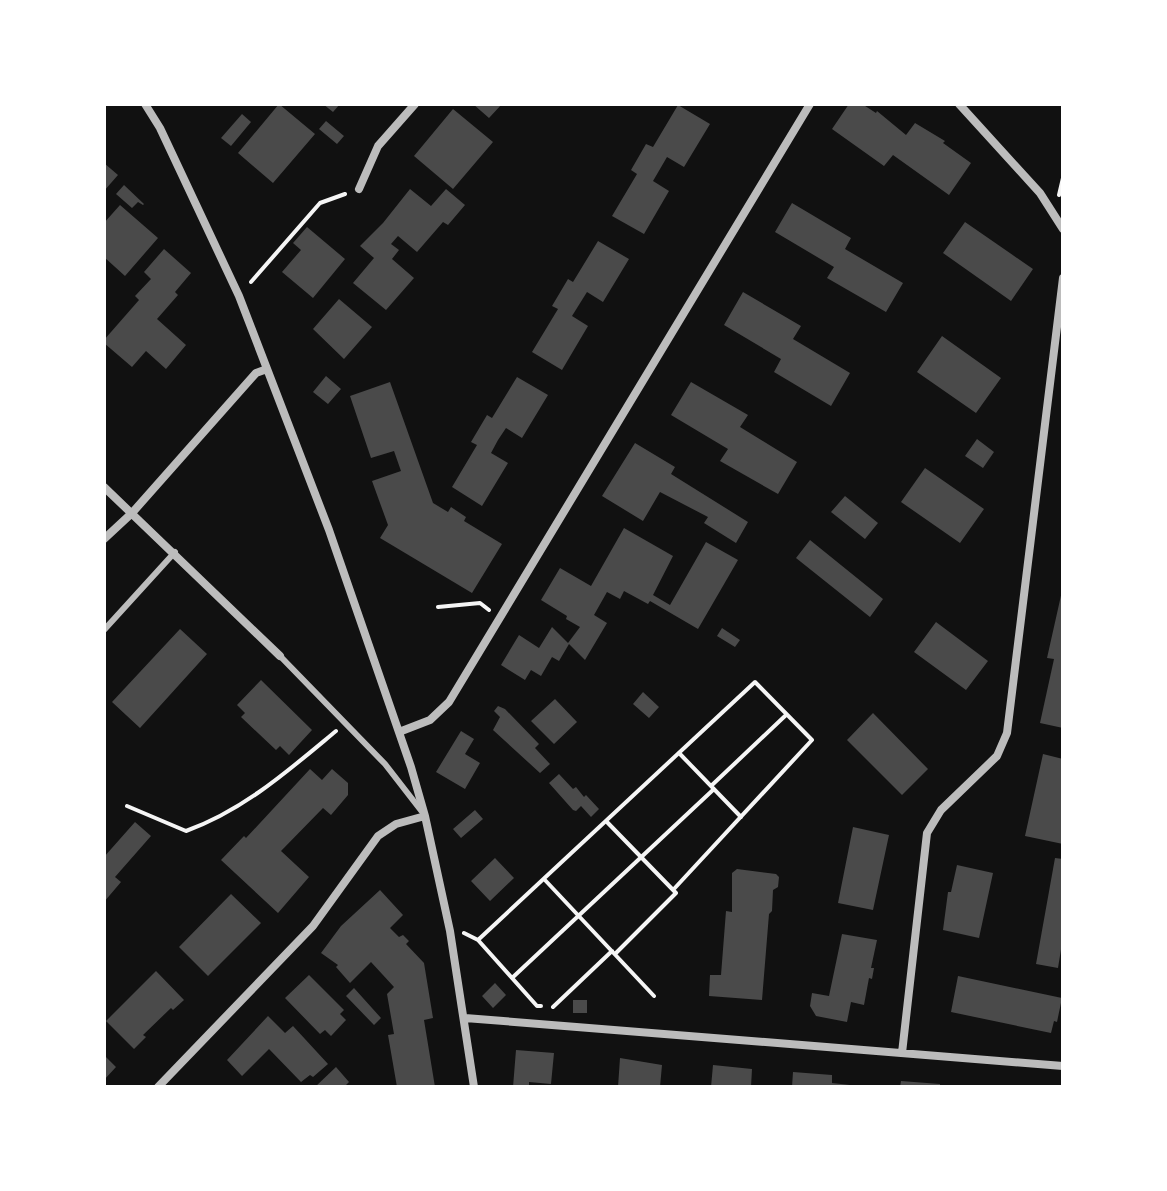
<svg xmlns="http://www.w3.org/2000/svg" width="1167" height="1191" viewBox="0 0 1167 1191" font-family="'Roboto Condensed',sans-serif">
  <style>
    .building { fill: #4a4a4a }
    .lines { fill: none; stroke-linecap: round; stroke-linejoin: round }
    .path { stroke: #f5f5f5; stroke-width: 4 }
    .service { stroke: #bcbcbc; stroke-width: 6 }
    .minor { stroke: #bcbcbc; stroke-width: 8 }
  </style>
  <rect width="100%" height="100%" fill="#111"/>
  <path class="building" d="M279,104L315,134L273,183L238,153Z
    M323,104H340L333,112Z
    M473,104H502L489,118Z
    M849,104H862L876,113L877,111L906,135L915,123L945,141L943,143L971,163L949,195L893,155L884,166L832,129Z
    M678,105L710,124L684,167L667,157L653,181L669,191L644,234L612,216L637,174L631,170L646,144L653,147Z
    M453,109L493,142L453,189L414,156Z
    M242,114L251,122L231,146L221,138Z
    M326,121L344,136L337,144L319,129Z
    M104,163L118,175L104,191Z
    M124,185L144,204L143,205L138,202L132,208L116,194Z
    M410,189L431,206L446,189L465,205L448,225L443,222L417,252L398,236L391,244L399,250L392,259L414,278L386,310L353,283L374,258L360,246L383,223Z
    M792,203L851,238L845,249L903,283L886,312L827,278L834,267L775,232Z
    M120,205L158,238L125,276L104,257V223Z
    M965,222L1033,269L1011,301L943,253Z
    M307,227L345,259L313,298L282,272L301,250L293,243Z
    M598,241L629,259L603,302L587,292L572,316L588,326L562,370L532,352L558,309L552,306L568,279L573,282Z
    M164,249L191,273L175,292L178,295L157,319L186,345L166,369L146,351L132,367L104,343V340L139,300L135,296L151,279L144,272Z
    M743,292L801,326L793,339L850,373L831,406L774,372L781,359L724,325Z
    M339,299L372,327L344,359L313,329Z
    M942,336L1001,378L976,413L917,372Z
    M326,376L341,389L328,404L313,392Z
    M517,377L548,395L522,438L506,428L498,440L491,453L508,463L482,506L452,487L477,445L471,442L487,415L492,418Z
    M390,382L433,503L448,512L451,507L466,517L464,521L502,544L472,593L380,538L388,525L372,481L401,471L394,451L371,458L350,396Z
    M691,382L748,415L740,427L797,462L778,494L720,461L728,449L671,415Z
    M977,439L994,452L983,468L965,456Z
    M635,443L675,467L671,474L748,522L736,543L704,523L708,517L660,492L643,521L602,496Z
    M925,468L984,509L960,543L901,502Z
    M845,496L878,523L865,539L831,512Z
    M624,528L673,556L653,595L670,605L706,542L738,560L698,629L650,601L648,604L624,591L620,599L607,592L594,615L607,623L585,660L568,643L580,627L566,619L567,616L541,600L560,568L591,586Z
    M810,540L883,599L870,617L796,558Z
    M1062,591H1063V728L1040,723L1054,659L1047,658Z
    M936,622L988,661L966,690L914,652Z
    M552,627L569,644L559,661L552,657L541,676L531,670L525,680L501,665L519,635L539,648Z
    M722,628L740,640L735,647L717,636Z
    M180,629L207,654L140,728L112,702Z
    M261,680L312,730L289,755L280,746L276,750L241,717L245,713L237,705Z
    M643,692L659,707L649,718L633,704Z
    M555,699L577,722L554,744L531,721Z
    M498,706L505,709L539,744L535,748L550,764L540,773L493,730L500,717L494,711Z
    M873,713L928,769L902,795L847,740Z
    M461,731L474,739L465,754L480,763L465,789L436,772Z
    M1043,754L1063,759V844L1025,836Z
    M310,769L322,780L332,769L348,783V795L331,815L323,808L281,851L309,877L278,913L221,860L244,836L246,838Z
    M559,774L573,789L576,787L584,797L586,795L599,809L591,817L581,806L576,811L573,810L549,783Z
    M475,810L483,819L461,838L453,829Z
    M135,822L151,836L115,877L121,882L104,902V857Z
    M853,827L889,835L873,910L838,903Z
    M495,858L514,878L490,901L471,881Z
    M1055,858L1063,859V937L1058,968L1036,964Z
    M957,865L993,873L979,938L943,930L948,892H951Z
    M737,869L776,874L779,877L778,887L773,890L772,911L769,914L762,1000L709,996L710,975H721L726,911L732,912V873Z
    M380,890L403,915L390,928L399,937L403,935L409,941L406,944L424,963L433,1018L424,1020L435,1087H397L388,1035L394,1034L387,994L394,987L371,962L350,983L336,967L338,965L321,953L341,926Z
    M231,894L261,923L208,976L179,947Z
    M842,934L877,940L871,968H874L872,979L869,978L864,1005L851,1002L847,1022L816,1016L810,1006L812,993L829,996Z
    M156,971L184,1000L173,1010L171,1008L143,1035L146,1037L134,1049L106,1021Z
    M309,975L344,1010L340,1014L346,1020L331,1036L325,1030L320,1034L285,998Z
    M958,976L1062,998L1057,1022L1054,1021L1051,1033L951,1012Z
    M495,983L506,995L493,1008L482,996Z
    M354,988L381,1018L374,1025L346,996Z
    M573,1000H587V1013H573Z
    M268,1016L285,1033L293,1026L328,1064L313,1077L310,1075L301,1082L269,1049L242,1076L227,1060Z
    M516,1050L554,1053L551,1084L529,1082V1087H513Z
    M104,1055L116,1067L104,1080Z
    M620,1058L662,1065L660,1087H618Z
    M713,1065L752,1069L751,1087H711Z
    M336,1067L349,1082L344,1087H315Z
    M793,1072L832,1075V1083L850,1085V1087H792Z
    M901,1081L940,1084V1087H900Z"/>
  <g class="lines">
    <path class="path" d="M1059,195L1063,178
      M251,282L320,203L345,194
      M438,607L480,603L489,610
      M680,754L741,817
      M711,786L786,715
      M127,806L186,831C244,810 289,770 336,731
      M606,821L676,893L615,954
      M544,879L654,996
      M464,933L478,940L537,1006H541
      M478,940L755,682L812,740L673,890
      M512,978L714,789
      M553,1007L612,951"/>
    <path class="service" d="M104,630L175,552
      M280,656L385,764L423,813"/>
    <path class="minor" d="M145,104L160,128L239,296L329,530L411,767L425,816L450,931L474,1087
      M959,104L1040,193L1063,229
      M359,189L378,146L415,104
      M104,487L280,656
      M104,539L132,513L256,373L267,369
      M399,732L430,720L449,702L810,104
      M465,1018L1063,1066
      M902,1053L927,833L941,810L997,756L1007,733L1063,278
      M158,1087L313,926L378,836L396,824L425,816"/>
  </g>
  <rect width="1167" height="1191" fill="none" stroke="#ffffff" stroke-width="212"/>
</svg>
